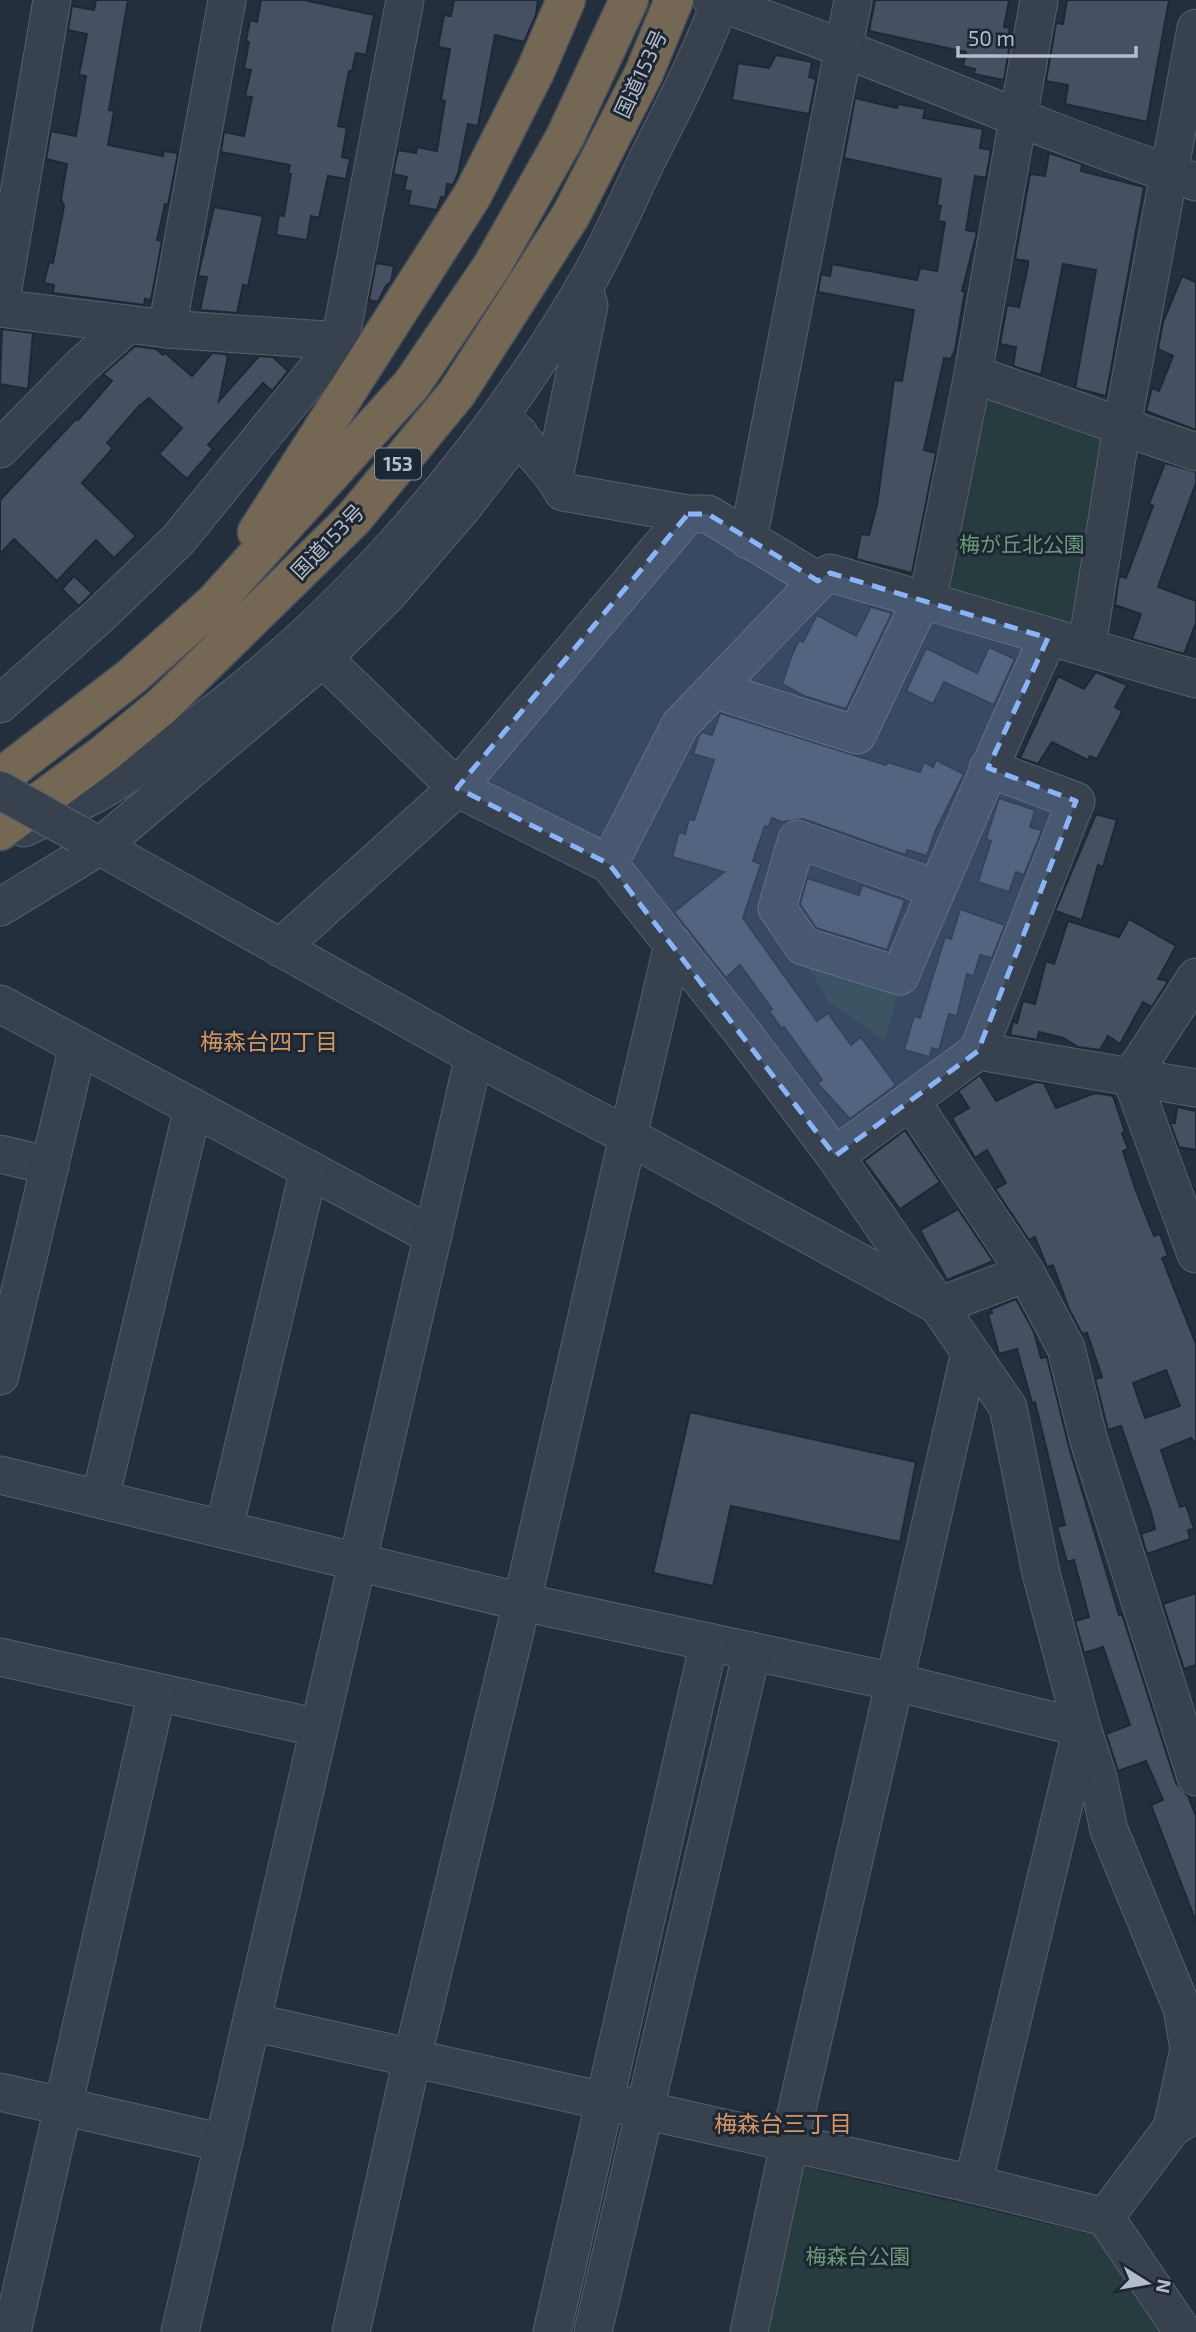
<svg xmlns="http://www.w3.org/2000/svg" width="1196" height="2332" font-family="'Exo 2','Noto Sans JP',sans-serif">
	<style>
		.green { fill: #263c3f }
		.building { fill: #455162; stroke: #1f2835; stroke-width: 2; fill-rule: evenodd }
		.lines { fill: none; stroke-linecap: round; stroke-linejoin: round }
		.minor-casing { stroke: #565f6c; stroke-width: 39 }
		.highway-casing { stroke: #434c59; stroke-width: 41 }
		.minor { stroke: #38414e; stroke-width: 37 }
		.highway { stroke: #746855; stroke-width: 38 }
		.minor-bridge-casing { stroke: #565f6c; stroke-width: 39; stroke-linecap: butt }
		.minor-bridge { stroke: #38414e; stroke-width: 37 }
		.marked { fill: #8ab4f8; fill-opacity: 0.2; stroke: #8ab4f8; stroke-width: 5; stroke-dasharray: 14 9; stroke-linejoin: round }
		.labels { text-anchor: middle; stroke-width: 6; stroke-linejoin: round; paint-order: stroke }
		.shield { fill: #1d2633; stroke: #878f9c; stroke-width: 2 }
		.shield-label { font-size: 19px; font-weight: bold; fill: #b4bcc9 }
		.street-label { font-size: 21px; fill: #b4bcc9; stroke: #1d2633 }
		.park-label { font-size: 21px; fill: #6b9a76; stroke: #1d2633 }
		.neighbourhood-label { font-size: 23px; fill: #d59563; stroke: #1d2633 }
	</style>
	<rect width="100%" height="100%" fill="#242f3e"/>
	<!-- green -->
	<g class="green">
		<polygon points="982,392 1107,432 1076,630 946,594"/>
		<polygon points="803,957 900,986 885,1041 828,1002"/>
		<polygon points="799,2166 1099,2236 1160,2332 763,2332"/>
	</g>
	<!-- building -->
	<g class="building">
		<polygon points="96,0 128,0 109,110 114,111 108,145 163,156 164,151 178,153 168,205 165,204 157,240 162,241 151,300 145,299 144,305 53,293 54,285 44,283 49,262 53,263 64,206 61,199 67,164 46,159 51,131 76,136 86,76 79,75 87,34 68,30 72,6 94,10"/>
		<polygon points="261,0 304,0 374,15 366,55 356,53 352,71 349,71 338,126 347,128 342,157 350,159 346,179 328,176 319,218 311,216 307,240 276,235 279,215 284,216 291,174 288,174 290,165 221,152 224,132 244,136 252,97 245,96 251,70 244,69 249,42 246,41 250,20 257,22"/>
		<polygon points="454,0 538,0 536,15 524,42 495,35 478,126 468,124 458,174 453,185 447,184 445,198 441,197 437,210 408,205 411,191 404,190 407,177 393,174 398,150 416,153 417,147 437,151 445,101 441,100 450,49 438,47 444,15 451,16"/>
		<polygon points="875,0 1009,0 1004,27 1010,28 1008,37 1011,37 1004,80 974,74 975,69 963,66 966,52 869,31"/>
		<polygon points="1067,0 1169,0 1147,122 1065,104 1068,85 1046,81 1056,23 1063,24"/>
		<polygon points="776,55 812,62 809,77 816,79 809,114 732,100 738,63 769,68"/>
		<polygon points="855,98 897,108 898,104 925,109 923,118 983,129 980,148 991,150 986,178 975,176 966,230 977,232 962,291 965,291 955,350 951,359 944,358 924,450 936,453 912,573 856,559 861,534 869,535 877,505 894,380 902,381 914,310 818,292 821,274 830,276 832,264 917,280 920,268 937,271 945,222 938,221 941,206 937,205 941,179 844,158"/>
		<polygon points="1049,153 1082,164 1081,171 1144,187 1106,396 1075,388 1096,270 1063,264 1041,375 1013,366 1016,347 1000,344 1007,305 1019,307 1028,266 1028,261 1015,259 1030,174 1045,176"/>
		<polygon points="214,207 263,216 248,286 243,285 237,313 200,310 207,277 198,276"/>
		<polygon points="376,263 394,266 391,282 386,286 378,302 369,300"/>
		<polygon points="1182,276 1196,282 1196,430 1146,411 1152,388 1159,391 1173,356 1158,349 1163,322"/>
		<polygon points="2,329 33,333 28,389 0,384"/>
		<polygon points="135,346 156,349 163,355 165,353 192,376 212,353 225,354 228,357 219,401 259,356 273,357 288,371 272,391 263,383 208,445 213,449 187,479 159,454 182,428 149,398 139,406 107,443 113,448 82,483 136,536 114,558 96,540 57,581 14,539 0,554 0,500 76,419 78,420 112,381 103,374"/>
		<polygon points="1165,463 1196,472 1196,483 1158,587 1196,601 1196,623 1184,654 1132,639 1141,614 1115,605 1119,576 1126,578 1153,506 1149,504"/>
		<polygon points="74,576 92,593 79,606 62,589"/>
		<polygon points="871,607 892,613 846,709 804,696 782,684 793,652 799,640 803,642 817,615 856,636"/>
		<polygon points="989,647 1015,659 994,705 944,682 933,704 906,691 926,648 977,673"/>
		<polygon points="1096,672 1127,685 1115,707 1122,711 1119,718 1097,759 1090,756 1088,760 1052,742 1038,764 1020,758 1058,676 1084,689"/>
		<polygon points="720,713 886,765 887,762 920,772 924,762 933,767 936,760 964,774 935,832 927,856 907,850 905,855 803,819 782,822 772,818 769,827 765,826 753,861 761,864 743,918 817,1021 828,1013 851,1045 861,1037 896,1085 850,1119 817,1083 822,1080 784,1027 782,1029 769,1011 772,1009 740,965 726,978 674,912 724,872 672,857 679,832 685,834 689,819 694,820 714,760 693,754 699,736 702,732 712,735"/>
		<polygon points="999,798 1035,810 1030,827 1042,830 1024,875 1016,872 1009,892 978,882 991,841 986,839"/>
		<polygon points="1096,814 1117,820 1103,867 1098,865 1082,920 1055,911"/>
		<polygon points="807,878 859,895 862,885 905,900 887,950 816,928 800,904"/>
		<polygon points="960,909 1005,925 992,958 980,955 974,976 967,974 957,1016 949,1014 939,1050 932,1048 930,1057 904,1050 914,1016 920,1018 945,937 951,939"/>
		<polygon points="1129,919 1176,946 1158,979 1168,981 1152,1007 1143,1002 1120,1044 1108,1036 1100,1050 1078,1047 1063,1038 1039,1032 1037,1040 1010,1035 1013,1021 1017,1023 1023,1001 1035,1004 1046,961 1054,964 1068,921 1119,937"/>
		<path d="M 980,1075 L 996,1101 L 1035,1082 L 1044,1083 L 1056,1108 L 1095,1093 L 1113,1096 L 1125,1132 L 1122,1133 L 1128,1149 L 1123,1151 L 1135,1188 L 1154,1236 L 1160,1234 L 1168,1256 L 1162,1258 L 1196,1344 L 1196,1444 L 1191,1438 L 1161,1450 L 1180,1507 L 1186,1505 L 1194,1529 L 1188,1530 L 1190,1539 L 1147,1554 L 1141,1534 L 1155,1529 L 1151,1512 L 1121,1426 L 1108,1430 L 1095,1379 L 1102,1377 L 1087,1333 L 1082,1334 L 1069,1309 L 1053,1265 L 1047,1267 L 1035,1237 L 1029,1240 L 995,1189 L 1006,1183 L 987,1150 L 975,1158 L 952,1118 L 969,1108 L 958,1091 ZM 1166,1370 L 1180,1406 L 1145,1418 L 1133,1383 Z"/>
		<polygon points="1177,1107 1196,1111 1196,1150 1179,1147 1170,1123 1175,1123"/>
		<polygon points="905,1130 940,1182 900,1209 864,1161"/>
		<polygon points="958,1209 993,1261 947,1280 920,1230"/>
		<polygon points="1016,1299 1034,1332 1041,1358 1047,1357 1069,1447 1119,1615 1122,1614 1176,1783 1188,1796 1196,1816 1196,1922 1151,1805 1163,1800 1146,1761 1118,1771 1106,1734 1130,1725 1103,1647 1084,1653 1075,1621 1089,1617 1074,1560 1067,1562 1057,1527 1065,1525 1035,1402 1032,1403 1017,1349 999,1354 988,1314 992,1313 991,1309"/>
		<polygon points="690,1412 916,1462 900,1542 731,1506 713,1586 653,1573"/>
		<polygon points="1196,1593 1196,1665 1184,1669 1163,1604"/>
	</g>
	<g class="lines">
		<defs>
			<g id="minor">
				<path d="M 712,0 C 875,56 1032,129 1196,182"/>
				<polyline points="0,306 52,0"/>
				<polyline points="0,308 167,329 340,341"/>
				<polyline points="167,329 227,0"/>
				<polyline points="973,374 1196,452"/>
				<polyline points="504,418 554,477 563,492 688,514 708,514 818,581"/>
				<polyline points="0,449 80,367 128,324"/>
				<polyline points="554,477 589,305 583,288"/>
				<polyline points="748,540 853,0"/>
				<polyline points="927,603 973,374 1039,0"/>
				<polyline points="1087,646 1122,426 1196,28"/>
				<polyline points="323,658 457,788 609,864 742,1032 835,1156 1008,1407 1041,1573 1082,1728 1097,1774 1109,1830 1182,2008 1189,2049 1172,2128"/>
				<polyline points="716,690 857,735 921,601"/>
				<polyline points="0,704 100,615 178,540 340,341 405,0"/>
				<path d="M 24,828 C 50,815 79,804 104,789 C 305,666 472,480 590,277 C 611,240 628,200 646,162 C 673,109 700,56 721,0"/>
				<polyline points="78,834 474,1056 628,1136 522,1602 412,2059 351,2332"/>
				<polyline points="609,864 680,725 818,581 830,573 1196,679"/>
				<path d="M 937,889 L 797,839 L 777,908 L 803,946 L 900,976 C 948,863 996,750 1048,638"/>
				<polyline points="0,907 102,845 323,658 388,594 463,507 519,434"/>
				<polyline points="673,944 628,1136 939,1306 1026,1273 911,1101"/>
				<polyline points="280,948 457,788 688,514"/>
				<polyline points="1196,977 1131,1077 1196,1254"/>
				<polyline points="0,1004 433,1236"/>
				<polyline points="978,1051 1076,801 988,768"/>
				<polyline points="0,1154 50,1166"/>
				<polyline points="835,1156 978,1051 1196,1088"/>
				<polyline points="1026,1273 1066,1348 1089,1441 1196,1777"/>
				<polyline points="0,1376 78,1046"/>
				<polyline points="0,1475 522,1602 895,1682 1082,1728"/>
				<polyline points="100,1499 193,1107"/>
				<polyline points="224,1529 309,1169"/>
				<polyline points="0,1657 319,1728"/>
				<polyline points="252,2022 973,2184 1105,2217 1183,2332"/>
				<polyline points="0,2092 224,2143"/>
				<polyline points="973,2184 1082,1728"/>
				<polyline points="1105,2217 1172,2128 1193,2115"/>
				<polyline points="12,2332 157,1692"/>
				<polyline points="180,2332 474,1056"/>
				<polyline points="552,2332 709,1642"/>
				<polyline points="593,2332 752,1651"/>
				<polyline points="749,2332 789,2144 970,1352"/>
			</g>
			<g id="highway">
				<polyline points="257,532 472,196 535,72 566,0"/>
				<polyline points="0,778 131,677 214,603 412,384 492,266 565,137 629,0"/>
				<polyline points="0,831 104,754 162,706 354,518 457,393 571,215 644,73 674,0"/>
			</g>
		</defs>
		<!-- minor casing -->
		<use href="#minor" class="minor-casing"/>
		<!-- highway casing -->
		<use href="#highway" class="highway-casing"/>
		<!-- minor -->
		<use href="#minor" class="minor"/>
		<!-- highway -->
		<use href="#highway" class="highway"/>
		<defs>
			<polyline id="minor-bridge" points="0,790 78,834"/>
		</defs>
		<!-- minor-bridge casing -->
		<use href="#minor-bridge" class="minor-bridge-casing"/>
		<!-- minor-bridge -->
		<use href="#minor-bridge" class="minor-bridge"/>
	</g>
	<!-- marked area -->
	<path class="marked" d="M 688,514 L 708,514 L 818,581 L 830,573 L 1048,638 L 988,768 L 1076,801 L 978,1051 L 835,1156 L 609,864 L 457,788 Z"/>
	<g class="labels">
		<!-- shield labels -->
		<rect class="shield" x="375" y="448.5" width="46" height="31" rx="5"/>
		<g class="shield-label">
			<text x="398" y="471">153</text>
		</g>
		<!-- street labels -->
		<g class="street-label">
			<text transform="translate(641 74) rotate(-65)" y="7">国道153号</text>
			<text transform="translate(328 542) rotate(-46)" y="7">国道153号</text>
		</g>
		<!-- park labels -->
		<g class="park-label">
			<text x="1022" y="552">梅が丘北公園</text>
			<text x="858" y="2264">梅森台公園</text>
		</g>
		<!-- neighbourhood labels -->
		<g class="neighbourhood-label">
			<text x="269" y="1050">梅森台四丁目</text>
			<text x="783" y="2132">梅森台三丁目</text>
		</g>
	</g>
	<!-- north arrow -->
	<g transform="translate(1147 2283) rotate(101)" stroke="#1d2633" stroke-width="5" paint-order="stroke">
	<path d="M0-5L12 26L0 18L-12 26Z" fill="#b4bcc9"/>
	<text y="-10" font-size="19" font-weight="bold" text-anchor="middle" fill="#b4bcc9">N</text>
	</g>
	<!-- scale -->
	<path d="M958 46v10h178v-10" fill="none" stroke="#b4bcc9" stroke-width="3.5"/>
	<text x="968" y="46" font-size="21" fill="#b4bcc9" stroke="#1d2633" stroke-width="5" paint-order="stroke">50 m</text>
</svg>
